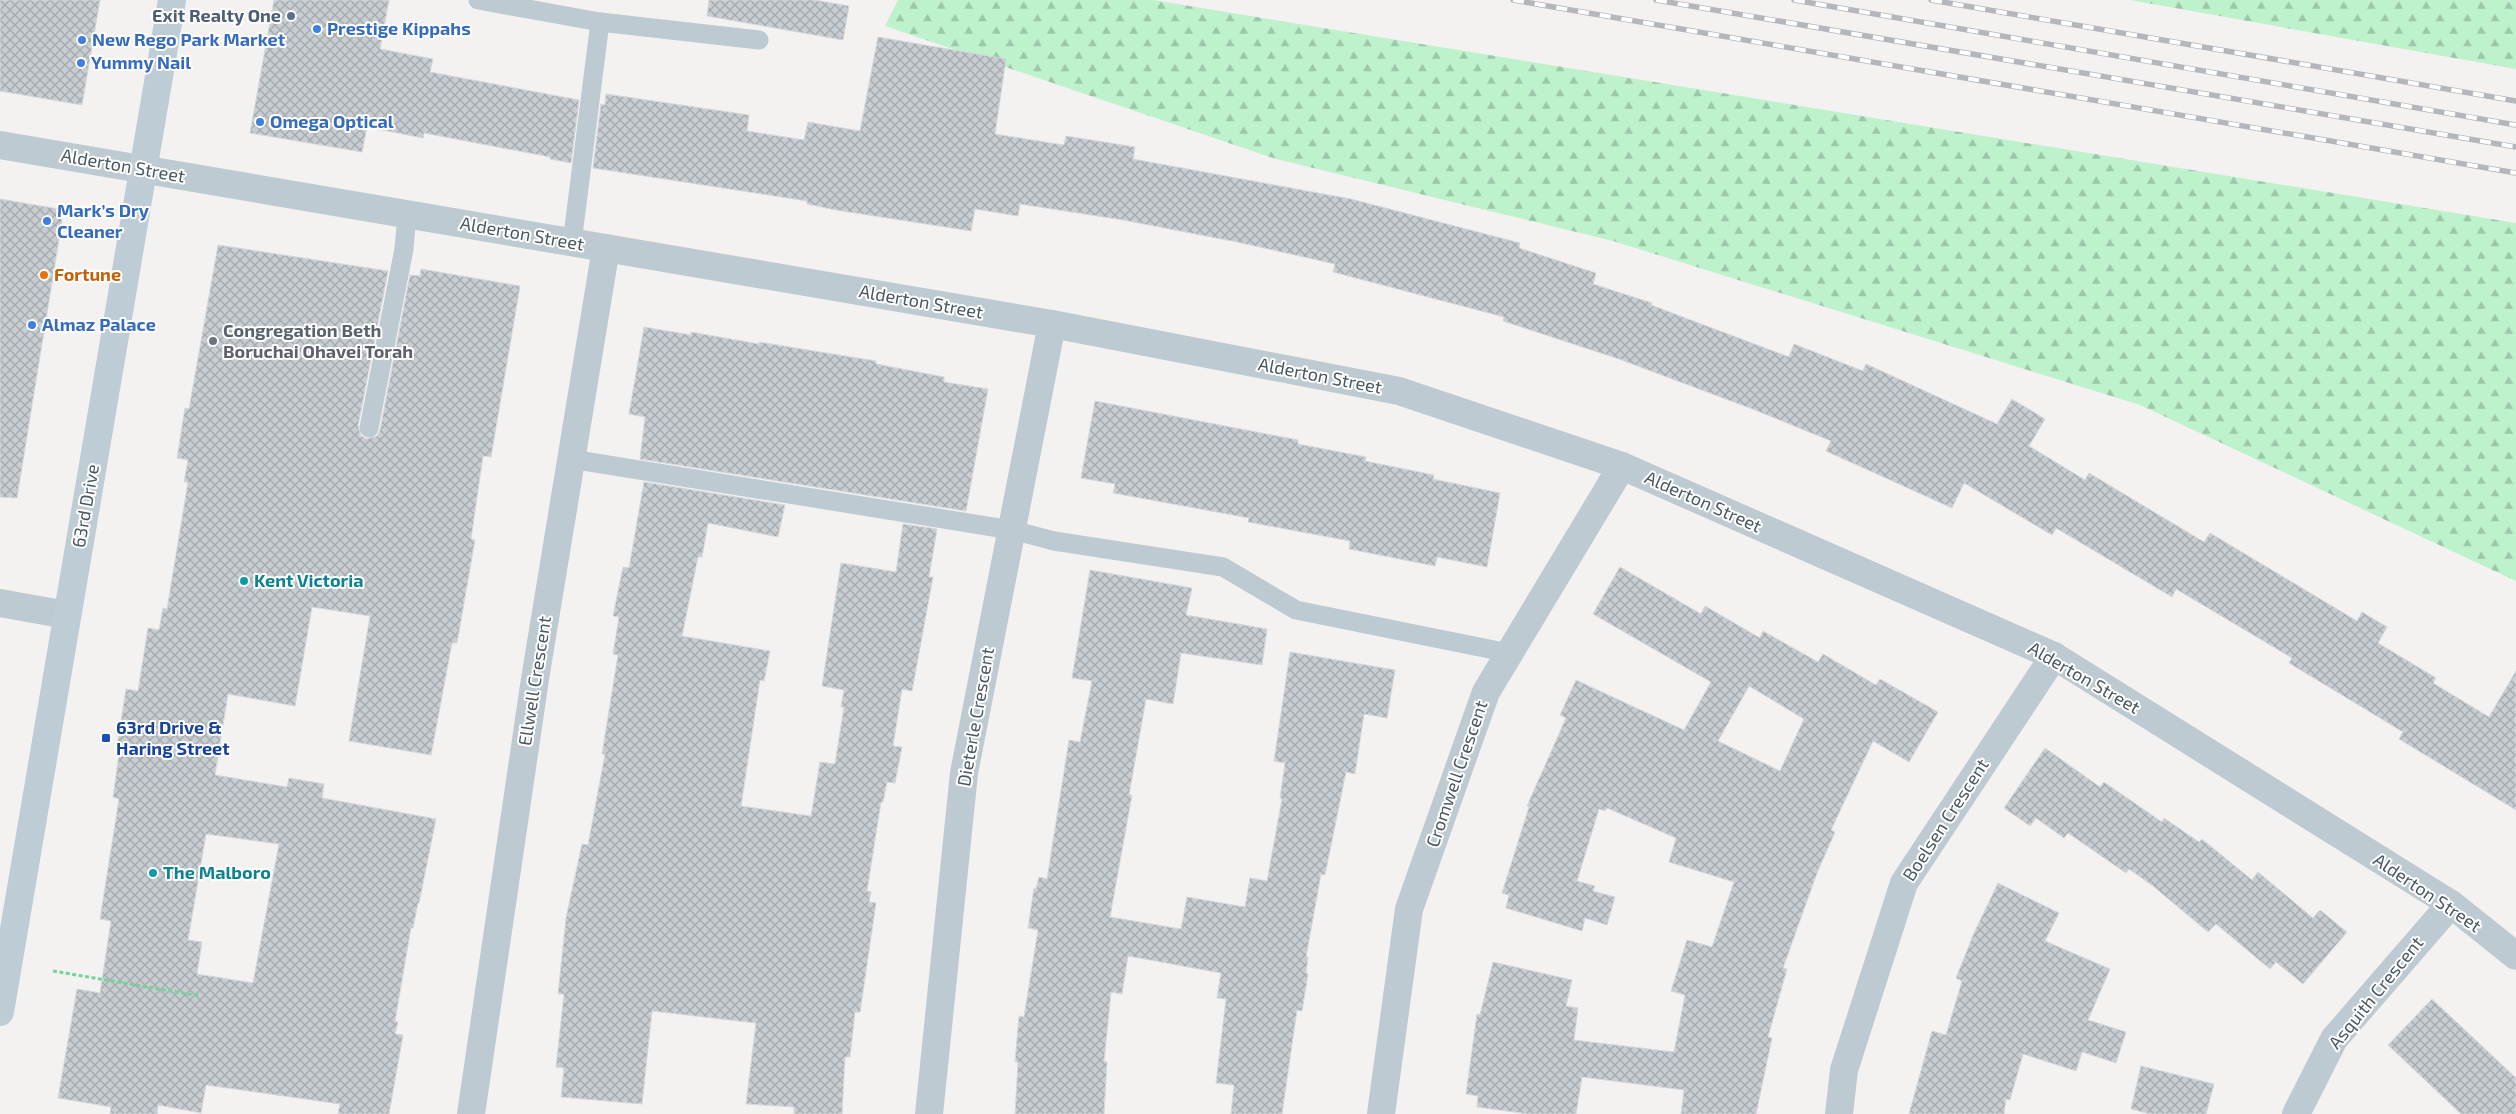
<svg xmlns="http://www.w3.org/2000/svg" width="2516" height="1114" font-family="'Exo 2',sans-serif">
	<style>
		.forest { fill: url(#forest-firs) }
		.building { fill: url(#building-cross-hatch); stroke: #d5d8dd; fill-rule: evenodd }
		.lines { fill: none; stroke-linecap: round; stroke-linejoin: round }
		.path { stroke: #74d39a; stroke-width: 3; stroke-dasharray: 4 2.5; stroke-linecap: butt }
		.lane { stroke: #becad1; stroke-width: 19 }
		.street { stroke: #becad1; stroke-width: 28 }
		.secondary { stroke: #beccd6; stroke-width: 28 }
		.rail-casing { stroke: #b3b7bc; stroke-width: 5.5 }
		.rail { stroke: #fff; stroke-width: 4; stroke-dasharray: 11; stroke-linecap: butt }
		.service-dot { fill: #5c6f8a; stroke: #fff; stroke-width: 2 }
		.shop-dot { fill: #3f7fe0; stroke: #fff; stroke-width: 2 }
		.food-dot { fill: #e8710a; stroke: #fff; stroke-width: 2 }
		.worship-dot { fill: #6b7280; stroke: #fff; stroke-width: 2 }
		.culture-dot { fill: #0f9aa8; stroke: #fff; stroke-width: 2 }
		.transit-dot { fill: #1a4fb4; stroke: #fff; stroke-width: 2 }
		.labels { text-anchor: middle; stroke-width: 4; stroke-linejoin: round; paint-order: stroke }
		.service-label { font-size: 18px; font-weight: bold; fill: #4e5e75; stroke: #fff; text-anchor: end }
		.shop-label { font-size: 18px; font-weight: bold; fill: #366cbe; stroke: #fff; text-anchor: start }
		.street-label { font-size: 18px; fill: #485760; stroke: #fff }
		.food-label { font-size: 18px; font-weight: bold; fill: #c56008; stroke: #fff; text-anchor: start }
		.worship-label { font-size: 18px; font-weight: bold; fill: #5b616d; stroke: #fff; text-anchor: start }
		.culture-label { font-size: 18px; font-weight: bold; fill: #0d838f; stroke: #fff; text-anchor: start }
		.transit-label { font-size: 18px; font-weight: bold; fill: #164399; stroke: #fff; text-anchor: start }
	</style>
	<defs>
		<pattern id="forest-firs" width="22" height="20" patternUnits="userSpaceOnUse" patternTransform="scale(1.25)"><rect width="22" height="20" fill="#bef2cd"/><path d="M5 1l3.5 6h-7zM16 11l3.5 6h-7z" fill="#9cc7aa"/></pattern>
		<pattern id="building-cross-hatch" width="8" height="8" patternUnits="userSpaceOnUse" patternTransform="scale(1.25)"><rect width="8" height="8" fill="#c8cdd1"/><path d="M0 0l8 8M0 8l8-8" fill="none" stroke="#a4a9ad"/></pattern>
	</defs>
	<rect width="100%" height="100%" fill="#f4f1f1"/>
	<!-- forest -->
	<g class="forest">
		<polygon points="898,0 1153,0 2516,223 2516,581 2140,405 1613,241 1276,159 885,26"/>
		<polygon points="2130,0 2516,0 2516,69"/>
	</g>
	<!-- building -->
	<g class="building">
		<polygon points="0,0 100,0 82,105 0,91"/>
		<polygon points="274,0 389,0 380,49 433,59 430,72 579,100 571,163 550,159 550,157 424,133 423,138 367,127 362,152 250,133"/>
		<polygon points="709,0 814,0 849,6 843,40 707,16"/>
		<polygon points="878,37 1006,59 995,134 1064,145 1066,136 1135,147 1133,159 1351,199 1520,243 1519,248 1596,273 1593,284 1652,303 1651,305 1789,357 1794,344 1863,371 1866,364 1997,424 2012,399 2045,419 2029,446 2085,480 2089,473 2204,542 2210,533 2357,621 2362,612 2387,627 2378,643 2436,678 2433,683 2489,717 2516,671 2516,810 2399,739 2403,732 2289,663 2292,658 2176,589 2172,597 2056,528 2052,535 1964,483 1952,508 1826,451 1831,441 1755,410 1619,359 1503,321 1504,317 1333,272 1335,264 1237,242 1123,220 1020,204 1018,216 975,209 971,231 836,210 807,204 807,201 593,168 601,104 605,105 606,94 749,115 747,131 804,140 808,122 860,131"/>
		<polygon points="0,199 59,209 62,221 17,498 0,497"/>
		<path d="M 218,245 L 388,271 L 358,426 L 361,436 L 367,439 L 377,436 L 380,430 L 410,275 L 420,276 L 421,269 L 520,286 L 491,457 L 483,456 L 471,539 L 475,540 L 457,643 L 452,643 L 431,755 L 349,741 L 370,616 L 312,607 L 295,706 L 228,694 L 215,775 L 287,787 L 289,778 L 324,784 L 322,798 L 436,819 L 419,903 L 418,903 L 413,928 L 411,928 L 395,1021 L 398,1022 L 395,1034 L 403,1035 L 389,1114 L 338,1114 L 340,1104 L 206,1085 L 201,1113 L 158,1105 L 157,1114 L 110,1114 L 111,1107 L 58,1098 L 77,989 L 100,993 L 111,921 L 100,919 L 119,799 L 113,797 L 120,747 L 117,746 L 126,689 L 138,691 L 148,628 L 159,630 L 163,608 L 167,609 L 188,482 L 184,482 L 188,460 L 177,458 L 185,408 L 189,409 ZM 206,834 L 279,844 L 253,983 L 197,974 L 202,942 L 188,940 Z"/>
		<polygon points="644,327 691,335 691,332 759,344 759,342 876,361 876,364 944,377 944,382 988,389 966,511 640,459 645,417 629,414"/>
		<polygon points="1095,401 1298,440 1298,444 1366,457 1365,461 1434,475 1433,479 1500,493 1487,567 1437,557 1435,566 1349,549 1350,541 1248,522 1249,518 1113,493 1115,484 1081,478"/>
		<polygon points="644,482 785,505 778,537 708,523 702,557 698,557 682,636 770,651 764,681 760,680 741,806 811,816 820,762 835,764 844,707 841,707 844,690 822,686 841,563 896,572 903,524 937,529 929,577 933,577 912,691 902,689 893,746 902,747 895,783 887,782 883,802 881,802 867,891 871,892 869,902 876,903 860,1012 855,1012 850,1057 845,1057 842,1114 794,1114 794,1107 746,1104 756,1023 652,1011 642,1104 561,1097 564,1068 556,1067 564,994 558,994 566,918 582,844 588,845 605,754 602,754 618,655 613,654 619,617 613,616 623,567 629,568"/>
		<path d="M 1620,567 L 1701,614 L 1705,606 L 1760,638 L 1763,631 L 1818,662 L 1823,654 L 1876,685 L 1880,679 L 1938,712 L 1909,762 L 1873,741 L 1831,830 L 1835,832 L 1817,873 L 1783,968 L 1787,969 L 1768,1037 L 1772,1038 L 1756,1114 L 1681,1114 L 1684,1090 L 1582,1077 L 1576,1114 L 1528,1114 L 1477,1107 L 1478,1096 L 1466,1094 L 1477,1014 L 1480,1015 L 1493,962 L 1572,980 L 1566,1006 L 1578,1008 L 1574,1040 L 1674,1052 L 1685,995 L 1671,991 L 1687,940 L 1712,947 L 1734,882 L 1669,862 L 1676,838 L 1607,808 L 1605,811 L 1599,809 L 1577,881 L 1595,886 L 1593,891 L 1615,897 L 1607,925 L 1585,918 L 1582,931 L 1506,908 L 1509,895 L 1502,893 L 1529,807 L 1527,806 L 1566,718 L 1560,715 L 1576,680 L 1684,730 L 1711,682 L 1593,614 ZM 1749,686 L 1804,719 L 1780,771 L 1718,741 Z"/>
		<polygon points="1090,570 1192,588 1186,615 1267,629 1262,665 1181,653 1173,704 1146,699 1129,795 1132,795 1110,917 1181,929 1187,897 1245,907 1250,878 1267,881 1282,799 1280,798 1285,763 1274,761 1290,652 1395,670 1387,718 1364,714 1355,774 1346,772 1325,875 1321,874 1306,957 1308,957 1306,973 1308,974 1302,1011 1297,1010 1282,1114 1231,1114 1234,1085 1216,1083 1226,999 1217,998 1221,973 1128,956 1122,994 1111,992 1104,1062 1107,1062 1104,1114 1015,1114 1018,1062 1015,1062 1019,1016 1024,1017 1038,930 1028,928 1034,888 1036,889 1039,877 1047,879 1069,740 1080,742 1092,681 1072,678"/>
		<polygon points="2045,748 2100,787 2104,782 2162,822 2164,818 2199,842 2202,839 2252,880 2258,872 2313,918 2320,910 2347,932 2303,984 2276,962 2270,969 2216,924 2208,932 2153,886 2129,869 2126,873 2068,833 2064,838 2036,818 2030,826 2004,808"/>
		<polygon points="1998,883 2059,913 2045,941 2110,969 2088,1020 2126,1032 2116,1063 2082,1052 2076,1071 2023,1054 2010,1100 2006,1099 2004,1114 1909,1114 1932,1031 1946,1035 1962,981 1956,978 1974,933"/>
		<polygon points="2432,999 2516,1078 2516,1114 2461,1114 2388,1045"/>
		<polygon points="2141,1066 2214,1084 2206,1114 2150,1114 2131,1109"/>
	</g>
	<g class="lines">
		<!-- path -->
		<polyline class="path" points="53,971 200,996"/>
		<!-- lane -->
		<g class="lane">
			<polyline points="478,0 600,22"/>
			<polyline points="572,243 600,22 759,40"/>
			<polyline points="369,428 404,249 407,215"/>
			<polyline points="571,459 1012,530 1054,541 1223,567 1296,610 1509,653"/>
		</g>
		<!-- street -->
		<g class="street">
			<polyline points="0,145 1052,324 1399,391 1622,466 2054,656 2451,904 2516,956"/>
			<polyline points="0,603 67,615"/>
			<polyline points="471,1114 535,679 606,248"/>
			<polyline points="929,1114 964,773 1052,324"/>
			<polyline points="1381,1114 1409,909 1486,692 1622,466"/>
			<polyline points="1839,1114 1844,1070 1904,883 2054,656"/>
			<polyline points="2296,1114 2334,1039 2451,904"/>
		</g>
		<!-- secondary -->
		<polyline class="secondary" points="0,1012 172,0"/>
		<defs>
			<g id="rail">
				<polyline points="1513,0 2516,173"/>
				<polyline points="1656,0 2516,147"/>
				<polyline points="1794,0 2516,125"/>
				<polyline points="1931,0 2516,101"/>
			</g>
		</defs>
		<!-- rail casing -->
		<use href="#rail" class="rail-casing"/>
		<!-- rail -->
		<use href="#rail" class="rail"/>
	</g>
	<!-- markers -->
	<circle class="service-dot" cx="291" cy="16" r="5"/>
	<g class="shop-dot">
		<circle cx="317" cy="29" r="5"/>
		<circle cx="82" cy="40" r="5"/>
		<circle cx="81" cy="63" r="5"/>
		<circle cx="260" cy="122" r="5"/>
		<circle cx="47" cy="221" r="5"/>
		<circle cx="32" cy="325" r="5"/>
	</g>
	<circle class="food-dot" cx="44" cy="275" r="5"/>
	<circle class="worship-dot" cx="213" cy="341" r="5"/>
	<g class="culture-dot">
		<circle cx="244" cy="581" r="5"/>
		<circle cx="153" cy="873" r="5"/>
	</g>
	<rect class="transit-dot" x="101" y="733" width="10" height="10" rx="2.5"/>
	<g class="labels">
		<!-- service labels -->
		<g class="service-label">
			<text x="281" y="22">Exit Realty One</text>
		</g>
		<!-- shop labels -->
		<g class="shop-label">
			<text x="327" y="35">Prestige Kippahs</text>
			<text x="92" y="46">New Rego Park Market</text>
			<text x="91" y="69">Yummy Nail</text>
			<text x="270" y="128">Omega Optical</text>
			<text x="57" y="217">Mark’s Dry<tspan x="57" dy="21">Cleaner</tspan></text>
			<text x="42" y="331">Almaz Palace</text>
		</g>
		<!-- street labels -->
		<g class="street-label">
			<text transform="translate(123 166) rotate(10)" y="6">Alderton Street</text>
			<text transform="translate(522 234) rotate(10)" y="6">Alderton Street</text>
			<text transform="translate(921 302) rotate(10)" y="6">Alderton Street</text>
			<text transform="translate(1320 376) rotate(11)" y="6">Alderton Street</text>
			<text transform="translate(1703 502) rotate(24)" y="6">Alderton Street</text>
			<text transform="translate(86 506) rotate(-80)" y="6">63rd Drive</text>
			<text transform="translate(2084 678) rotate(30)" y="6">Alderton Street</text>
			<text transform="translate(535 681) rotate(-81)" y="6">Ellwell Crescent</text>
			<text transform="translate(976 717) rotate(-80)" y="6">Dieterle Crescent</text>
			<text transform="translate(1457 774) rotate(-71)" y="6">Cromwell Crescent</text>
			<text transform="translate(1946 820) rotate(-57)" y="6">Boelsen Crescent</text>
			<text transform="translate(2427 893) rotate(34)" y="6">Alderton Street</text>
			<text transform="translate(2376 993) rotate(-51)" y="6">Asquith Crescent</text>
		</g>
		<!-- food labels -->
		<g class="food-label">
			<text x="54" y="281">Fortune</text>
		</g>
		<!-- worship labels -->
		<g class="worship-label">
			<text x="223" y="337">Congregation Beth<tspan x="223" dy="21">Boruchai Ohavei Torah</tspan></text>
		</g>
		<!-- culture labels -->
		<g class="culture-label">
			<text x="254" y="587">Kent Victoria</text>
			<text x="163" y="879">The Malboro</text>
		</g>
		<!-- transit labels -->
		<g class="transit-label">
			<text x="116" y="734">63rd Drive &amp;<tspan x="116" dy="21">Haring Street</tspan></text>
		</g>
	</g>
</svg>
